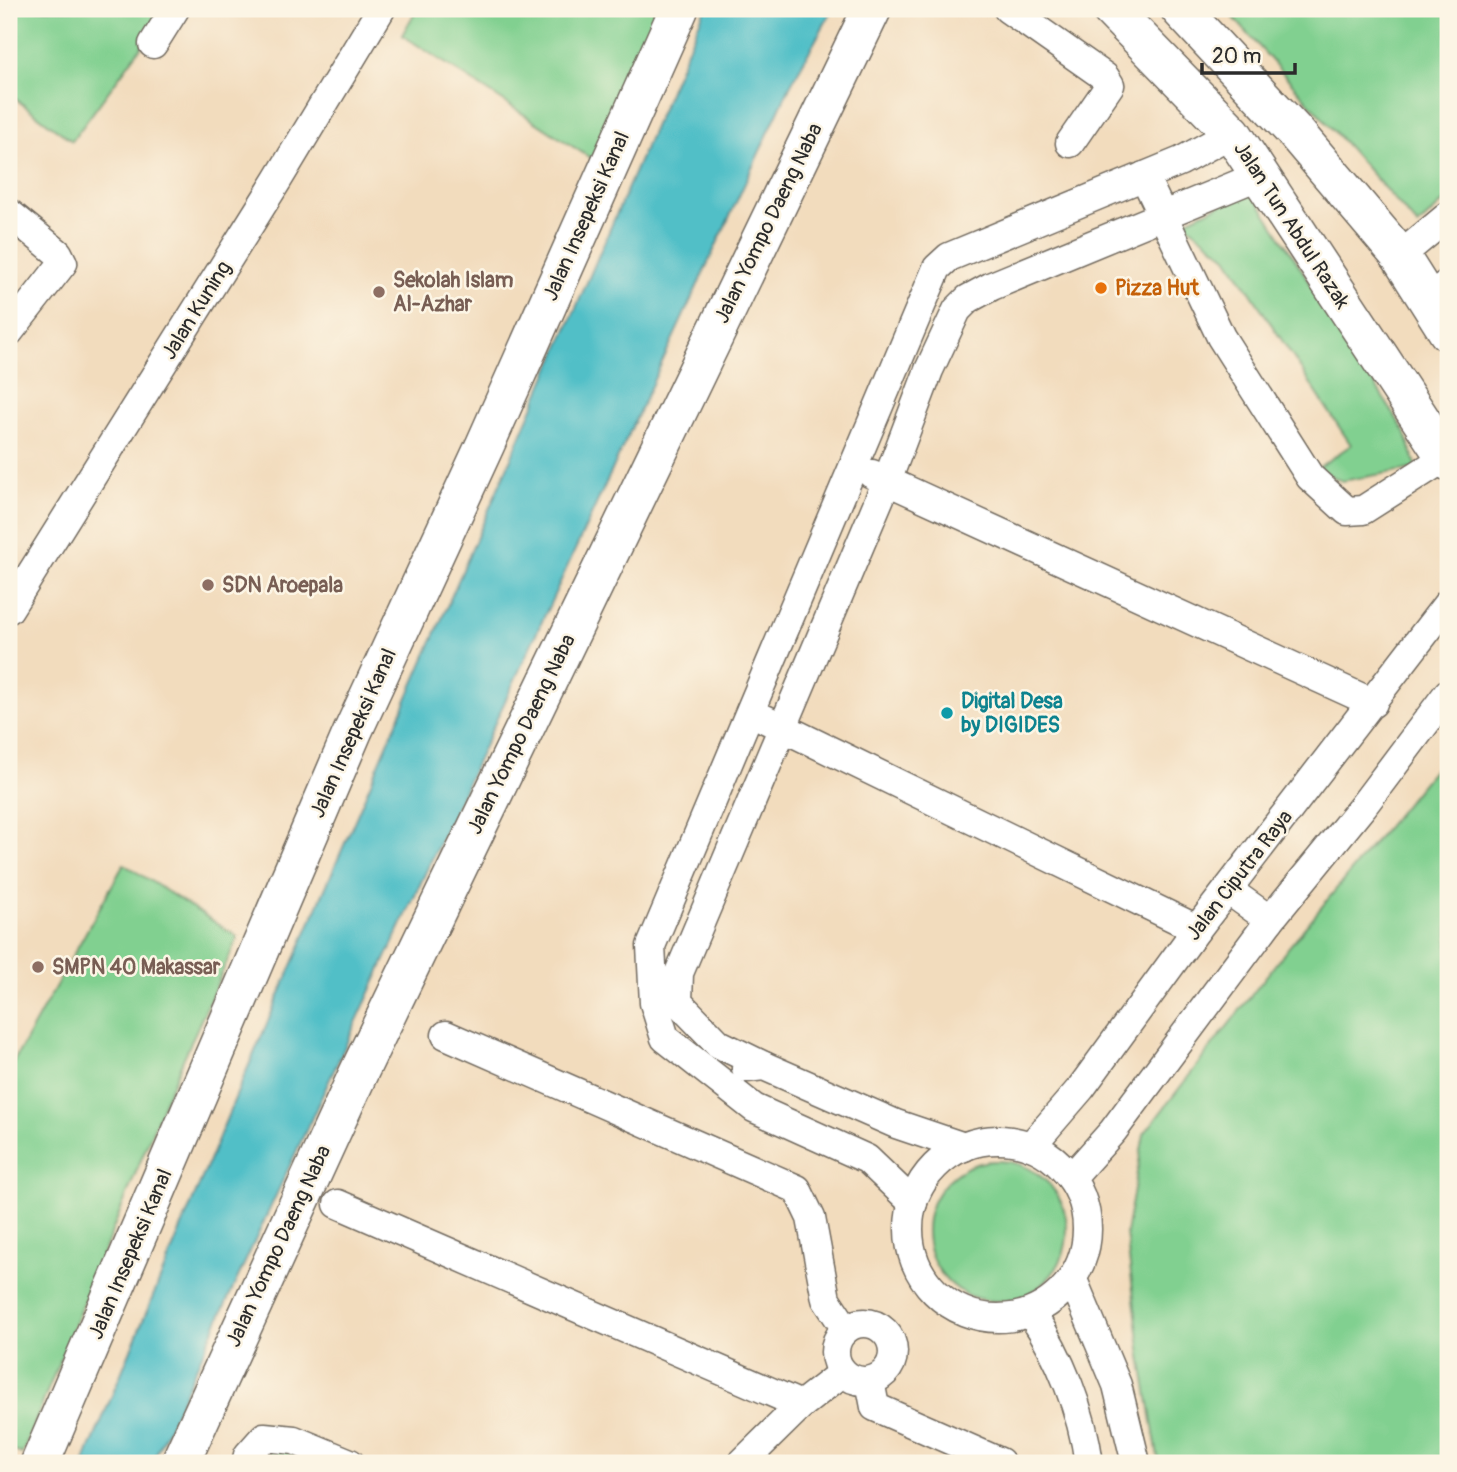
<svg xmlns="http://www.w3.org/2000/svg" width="1457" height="1472" font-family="Pangolin,sans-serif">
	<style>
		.green { fill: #81d090; stroke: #567e5e; stroke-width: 2 }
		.water { fill: #51bfc7; stroke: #3e7579; stroke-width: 2 }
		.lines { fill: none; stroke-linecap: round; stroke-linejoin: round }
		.street-casing { stroke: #71695e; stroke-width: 31 }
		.secondary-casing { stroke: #71695e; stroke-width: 41 }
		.primary-casing { stroke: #71695e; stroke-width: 41 }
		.street { stroke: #fff; stroke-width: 28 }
		.secondary { stroke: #fff; stroke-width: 38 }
		.primary { stroke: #fff; stroke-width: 38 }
		.food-dot { fill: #e8710a; stroke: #fcf5e5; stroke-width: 2.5 }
		.education-dot { fill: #8d6e63; stroke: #fcf5e5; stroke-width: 2.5 }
		.culture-dot { fill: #0f9aa8; stroke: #fcf5e5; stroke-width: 2.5 }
		.labels { text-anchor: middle; stroke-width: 5; stroke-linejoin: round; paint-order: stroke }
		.street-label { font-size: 21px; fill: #2b2b2b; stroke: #fcf5e5 }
		.education-label { font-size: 21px; font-weight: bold; fill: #785e54; stroke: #fcf5e5; text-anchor: start }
		.food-label { font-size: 21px; font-weight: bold; fill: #c56008; stroke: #fcf5e5; text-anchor: start }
		.culture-label { font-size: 21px; font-weight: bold; fill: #0d838f; stroke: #fcf5e5; text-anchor: start }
	</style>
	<rect width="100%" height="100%" fill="#fcf5e5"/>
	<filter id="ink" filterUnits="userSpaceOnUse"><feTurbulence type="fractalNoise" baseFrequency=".0143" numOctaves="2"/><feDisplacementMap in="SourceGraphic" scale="14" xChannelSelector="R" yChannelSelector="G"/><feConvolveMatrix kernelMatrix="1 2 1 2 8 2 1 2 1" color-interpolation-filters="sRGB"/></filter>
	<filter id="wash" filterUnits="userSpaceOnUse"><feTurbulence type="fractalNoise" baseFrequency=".00686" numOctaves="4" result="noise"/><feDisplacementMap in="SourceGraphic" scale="28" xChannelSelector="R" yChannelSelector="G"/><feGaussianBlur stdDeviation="1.57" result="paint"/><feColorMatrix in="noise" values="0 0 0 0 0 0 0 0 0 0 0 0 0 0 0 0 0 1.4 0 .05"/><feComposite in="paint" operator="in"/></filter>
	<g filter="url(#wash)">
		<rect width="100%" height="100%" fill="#f2dcbd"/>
		<!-- green -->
		<g class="green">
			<polygon points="9,9 169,9 72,141 9,94"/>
			<polygon points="417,9 662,9 592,159 402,35"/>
			<polygon points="1226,9 1448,9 1448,198 1418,226"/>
			<polygon points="1251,190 1405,432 1417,468 1342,481 1316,469 1351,445 1227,257 1183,222"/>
			<polygon points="1448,752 1448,1463 1159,1463 1141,1356 1126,1233 1144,1134 1288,948"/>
			<polygon points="124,864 238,937 166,1098 22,1454 9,1449 9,1070"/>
			<circle cx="997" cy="1231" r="70"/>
			<polygon points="259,1422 349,1463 240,1463"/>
		</g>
		<!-- water -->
		<polygon class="water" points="705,9 833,9 790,86 152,1463 84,1463 243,1079"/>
	</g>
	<g filter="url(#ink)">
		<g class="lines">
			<defs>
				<g id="street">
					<polyline points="1008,9 1105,77 1110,85 1070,143"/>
					<polyline points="153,44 175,9"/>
					<polyline points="1144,176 1221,337 1310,477 1347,511 1363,510 1446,457"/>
					<polyline points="9,213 58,253 63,263 9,332"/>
					<polyline points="1400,256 1448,216"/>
					<polyline points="1428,300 1448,283"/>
					<polyline points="872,474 1373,703"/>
					<polyline points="9,609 277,181 381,9"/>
					<polyline points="765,719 1197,929"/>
					<polyline points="1228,890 1270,920"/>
					<polyline points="446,1035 797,1189 811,1218 826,1299 846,1329"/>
					<polyline points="764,1066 719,1044 678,1002 679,973 887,481 929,370 957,310 968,299 992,286 1258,176"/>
					<polyline points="746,1068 764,1066 896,1124 964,1147"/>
					<circle cx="998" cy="1229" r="89"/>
					<polyline points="1031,1146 1081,1088 1197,929 1448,603"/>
					<polyline points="1071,1178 1113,1131 1270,920 1363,806 1448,693"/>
					<polyline points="913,1203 867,1159 754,1108 665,1038 654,1003 651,946 937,268 949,257 1181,161 1232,133"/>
					<polyline points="338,1204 801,1405"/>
					<polyline points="1073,1280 1117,1385 1136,1463"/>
					<path d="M 1031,1313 C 1060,1356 1082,1411 1089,1463"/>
					<circle cx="864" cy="1352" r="29"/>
					<polyline points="870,1381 875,1407 1000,1462"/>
					<polyline points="246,1463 248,1455 264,1437 294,1440 350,1463"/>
					<polyline points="742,1463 801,1405 842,1373"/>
				</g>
				<g id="secondary">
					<polyline points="40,1463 353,731 485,445 679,9"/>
					<polyline points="180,1463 358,1074 872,9"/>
				</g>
				<g id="primary">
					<polyline points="1111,9 1232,133 1448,461"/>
					<polyline points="1180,9 1295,132 1400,256 1448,332"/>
				</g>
			</defs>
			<!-- street casing -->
			<use href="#street" class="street-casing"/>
			<!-- secondary casing -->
			<use href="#secondary" class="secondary-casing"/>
			<!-- primary casing -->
			<use href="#primary" class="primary-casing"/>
			<!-- street -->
			<use href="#street" class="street"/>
			<!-- secondary -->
			<use href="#secondary" class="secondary"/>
			<!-- primary -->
			<use href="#primary" class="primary"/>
		</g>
	</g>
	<!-- markers -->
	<circle class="food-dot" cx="1101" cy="288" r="7"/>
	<g class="education-dot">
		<circle cx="379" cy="292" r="7"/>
		<circle cx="208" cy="585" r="7"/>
		<circle cx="38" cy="967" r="7"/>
	</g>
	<circle class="culture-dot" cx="947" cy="713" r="7"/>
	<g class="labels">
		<!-- street labels -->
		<g class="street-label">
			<text transform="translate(586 216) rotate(-66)" y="7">Jalan Insepeksi Kanal</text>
			<text transform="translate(768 223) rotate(-64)" y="7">Jalan Yompo Daeng Naba</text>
			<text transform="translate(1292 225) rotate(57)" y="7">Jalan Tun Abdul Razak</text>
			<text transform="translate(196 310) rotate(-58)" y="7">Jalan Kuning</text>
			<text transform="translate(353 733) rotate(-66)" y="7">Jalan Insepeksi Kanal</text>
			<text transform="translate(521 734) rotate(-64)" y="7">Jalan Yompo Daeng Naba</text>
			<text transform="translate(1239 875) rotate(-52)" y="7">Jalan Ciputra Raya</text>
			<text transform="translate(278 1246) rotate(-65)" y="7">Jalan Yompo Daeng Naba</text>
			<text transform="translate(130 1254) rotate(-67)" y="7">Jalan Insepeksi Kanal</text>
		</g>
		<!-- education labels -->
		<g class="education-label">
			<text x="393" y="287">Sekolah Islam<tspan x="393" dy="24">Al-Azhar</tspan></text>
			<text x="222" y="592">SDN Aroepala</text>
			<text x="52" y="974">SMPN 40 Makassar</text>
		</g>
		<!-- food labels -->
		<g class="food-label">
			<text x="1115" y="295">Pizza Hut</text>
		</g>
		<!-- culture labels -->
		<g class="culture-label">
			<text x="961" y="708">Digital Desa<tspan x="961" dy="24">by DIGIDES</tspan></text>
		</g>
	</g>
	<!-- margin -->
	<rect width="1457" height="1472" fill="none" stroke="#fcf5e5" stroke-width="35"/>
	<!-- scale -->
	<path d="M1202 63v10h93v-10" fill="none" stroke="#2b2b2b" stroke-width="3.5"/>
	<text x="1212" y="63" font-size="21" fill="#2b2b2b" stroke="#fcf5e5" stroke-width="5" paint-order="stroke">20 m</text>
</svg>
